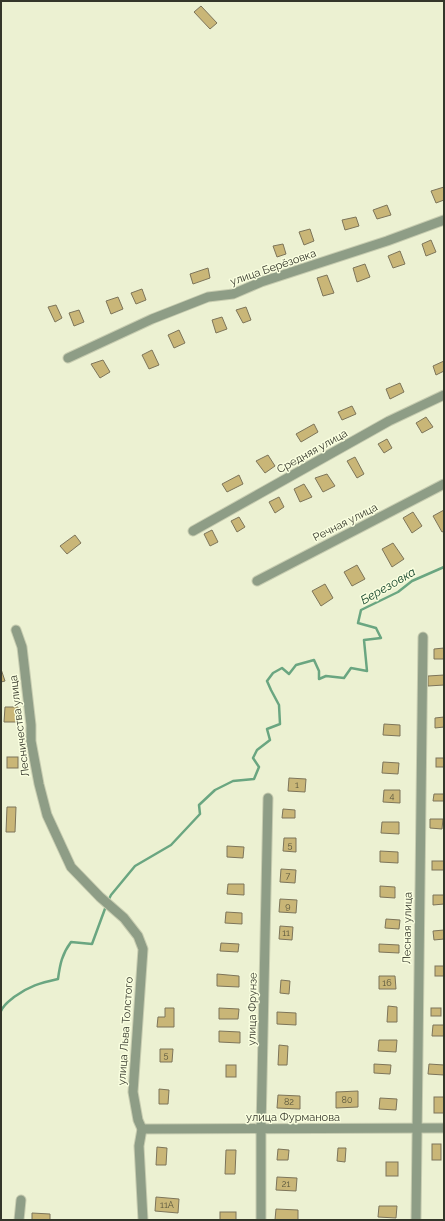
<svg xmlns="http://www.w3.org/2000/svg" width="445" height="1221" font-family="Raleway,sans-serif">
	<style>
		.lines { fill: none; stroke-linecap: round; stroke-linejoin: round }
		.stream { stroke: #6aa681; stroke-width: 2.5 }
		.building { fill: #c9b677; stroke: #7d755a }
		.minor-casing { stroke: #c7ccb0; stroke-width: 11 }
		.minor { stroke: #8e9d86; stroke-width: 9 }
		.labels { text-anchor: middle; stroke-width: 3; stroke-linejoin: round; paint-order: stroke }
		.number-label { font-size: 9px; fill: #59563d }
		.street-label { font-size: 11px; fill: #34362a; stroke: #f9fedf }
		.water-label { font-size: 12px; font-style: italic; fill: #0b3d23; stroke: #f9fedf }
	</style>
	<rect width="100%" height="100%" fill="#ecf1d2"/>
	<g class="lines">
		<!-- stream -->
		<g class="stream">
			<polyline points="108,901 111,895 135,866 171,845 200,814 199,805 215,790 233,781 254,779 259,767 253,758 257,750 270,740 267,729 280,724 279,705 271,690 267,681 273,673 282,668 289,674 296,665 314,660 319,671 319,679 326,676 344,678 351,668 367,671 364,640 381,638 376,628 358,623 361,610 398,592 412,581 444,567"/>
			<path d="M 1,1011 C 4,1004 8,1002 14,997 C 29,986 40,983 58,979 C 60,964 62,954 71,942 L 92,944 L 106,906"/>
		</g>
	</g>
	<!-- building -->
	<g class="building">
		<polygon points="201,6 217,23 210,29 194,12"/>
		<polygon points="444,187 444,200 436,203 431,191"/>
		<polygon points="387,205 391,215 377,219 373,210"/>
		<polygon points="356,217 359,226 345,230 342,220"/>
		<polygon points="310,229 314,241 304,245 299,232"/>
		<polygon points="431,240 436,252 426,256 422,244"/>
		<polygon points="283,244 286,254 277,257 273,246"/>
		<polygon points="400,251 405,264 393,268 388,256"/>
		<polygon points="365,264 370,277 357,282 353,268"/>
		<polygon points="208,268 210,278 193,284 190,274"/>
		<polygon points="327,275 334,293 323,296 317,278"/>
		<polygon points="142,289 146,300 136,304 131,293"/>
		<polygon points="118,297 123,309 111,314 106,301"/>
		<polygon points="56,305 62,318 55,322 48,307"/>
		<polygon points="246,307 251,320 243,323 236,310"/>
		<polygon points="79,310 84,322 74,326 69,313"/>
		<polygon points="222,317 227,329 216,333 212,320"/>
		<polygon points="179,330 185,343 174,348 168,335"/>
		<polygon points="152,350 159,365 149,369 142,355"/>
		<polygon points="103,360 110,372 100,378 91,364"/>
		<polygon points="444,361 444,371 436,375 433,366"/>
		<polygon points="400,383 404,392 390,399 386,389"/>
		<polygon points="352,406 356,414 342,420 338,412"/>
		<polygon points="426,417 433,427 422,433 416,423"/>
		<polygon points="314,424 318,432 301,442 296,434"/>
		<polygon points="387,439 392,448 384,453 378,444"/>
		<polygon points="268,455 275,466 265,473 256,461"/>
		<polygon points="355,457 364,474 357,478 347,461"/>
		<polygon points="327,474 335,486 323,492 315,478"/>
		<polygon points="239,475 243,484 227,492 222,484"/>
		<polygon points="304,484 312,497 300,502 294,489"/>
		<polygon points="279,497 284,507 275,513 269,502"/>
		<polygon points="444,510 444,531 442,532 433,516"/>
		<polygon points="413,512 422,526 412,533 403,518"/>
		<polygon points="239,517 245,527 237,532 231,521"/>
		<polygon points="212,530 218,542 210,546 204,534"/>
		<polygon points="75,535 81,543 67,554 60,546"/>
		<polygon points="393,543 404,559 392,567 382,549"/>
		<polygon points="357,565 365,579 352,586 344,572"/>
		<polygon points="325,584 333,598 321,606 312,591"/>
		<polygon points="444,648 444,659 434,659 434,649"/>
		<polygon points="1,669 5,681 1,682"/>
		<polygon points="444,675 444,685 428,686 428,676"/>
		<polygon points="5,707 18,707 18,722 4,722"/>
		<polygon points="444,717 444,727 435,728 435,718"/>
		<polygon points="384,724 400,725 400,736 383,735"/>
		<rect x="7" y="757" width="11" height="11"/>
		<rect x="436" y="758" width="8" height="9"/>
		<polygon points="383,762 399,763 398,774 382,773"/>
		<polygon points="289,778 306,779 305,792 288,791"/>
		<polygon points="384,790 400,790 400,803 383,802"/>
		<polygon points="434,794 444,794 444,801 433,801"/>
		<polygon points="7,807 16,807 15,832 6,832"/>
		<polygon points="283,809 295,810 295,818 282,818"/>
		<polygon points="430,819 443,819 442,829 430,828"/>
		<polygon points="382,822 399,822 399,834 381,833"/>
		<polygon points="284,838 296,838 296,852 283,851"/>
		<polygon points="227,846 244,847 243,858 227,857"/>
		<polygon points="380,851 398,852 398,863 380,862"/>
		<rect x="432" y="861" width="12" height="9"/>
		<polygon points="281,869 296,870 295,883 280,882"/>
		<polygon points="228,884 244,884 244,895 227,894"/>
		<polygon points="380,886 395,887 395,898 380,897"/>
		<polygon points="433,895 444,895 444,904 433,905"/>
		<polygon points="280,899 297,900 296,913 279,912"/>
		<polygon points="226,912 242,913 242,924 225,923"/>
		<polygon points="386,919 400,920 399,929 385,928"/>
		<polygon points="280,926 293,927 292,940 279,939"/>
		<polygon points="444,930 444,939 434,940 433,931"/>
		<polygon points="221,943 239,944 238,952 220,951"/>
		<polygon points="379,944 399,945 399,953 379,952"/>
		<rect x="435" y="966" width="9" height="10"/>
		<polygon points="217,974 239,976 239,987 217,986"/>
		<polygon points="379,976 395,976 396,989 379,989"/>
		<polygon points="281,980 290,981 289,994 280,993"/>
		<polygon points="388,1006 397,1007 397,1022 387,1022"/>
		<polygon points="165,1008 174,1008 174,1027 157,1027 158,1017 165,1017"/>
		<polygon points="219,1008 239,1009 238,1019 219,1019"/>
		<rect x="431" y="1008" width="10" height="8"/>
		<polygon points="277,1012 296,1013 296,1025 277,1024"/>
		<polygon points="433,1025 444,1025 444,1036 432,1036"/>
		<polygon points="219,1031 240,1032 240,1043 219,1042"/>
		<polygon points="379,1040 397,1040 396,1052 378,1051"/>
		<polygon points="279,1045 288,1046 287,1065 278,1065"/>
		<polygon points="160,1049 173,1049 172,1062 160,1062"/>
		<polygon points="374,1064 391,1065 390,1074 374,1073"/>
		<polygon points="429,1064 444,1065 444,1075 428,1074"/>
		<rect x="226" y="1065" width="10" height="12"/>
		<polygon points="159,1089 169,1090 168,1104 159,1104"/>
		<polygon points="358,1091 358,1107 336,1108 336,1092"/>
		<polygon points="278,1095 300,1096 300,1109 277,1108"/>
		<rect x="434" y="1097" width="10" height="16"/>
		<polygon points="380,1098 397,1099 396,1110 379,1109"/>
		<rect x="432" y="1144" width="9" height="16"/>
		<polygon points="157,1147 167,1148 166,1165 156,1165"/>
		<polygon points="338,1148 346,1148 345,1162 337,1161"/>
		<polygon points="278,1149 289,1150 288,1160 277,1160"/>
		<polygon points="226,1150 236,1150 235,1174 225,1174"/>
		<rect x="386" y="1162" width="12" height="14"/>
		<polygon points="277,1177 297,1178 296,1191 276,1190"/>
		<polygon points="156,1197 179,1199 178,1213 155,1211"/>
		<polygon points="379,1206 397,1206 396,1218 378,1217"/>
		<polygon points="276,1209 298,1210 298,1220 275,1220"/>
		<rect x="220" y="1212" width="16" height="8"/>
		<polygon points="32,1213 50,1214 50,1220 32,1220"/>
	</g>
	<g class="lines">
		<defs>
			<g id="minor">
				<polyline points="68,358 152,319 208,297 233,294 261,282 387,241 444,220"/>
				<polyline points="193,531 389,421 444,395"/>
				<polyline points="257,581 444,484"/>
				<polyline points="16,630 22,647 31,725 31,741 39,784 47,815 71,867 100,897 124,918 138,936 143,949 133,1092 138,1120 142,1129 139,1146 143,1220"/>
				<polyline points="142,1129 444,1128"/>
				<polyline points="19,1220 21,1200"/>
				<polyline points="261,1220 261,1129 268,798"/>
				<polyline points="416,1220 423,637"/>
			</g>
		</defs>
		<!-- minor casing -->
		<use href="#minor" class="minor-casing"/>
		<!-- minor -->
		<use href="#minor" class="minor"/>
	</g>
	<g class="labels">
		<!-- number labels -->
		<g class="number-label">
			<text x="297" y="788">1</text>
			<text x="392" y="799">4</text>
			<text x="290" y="848">5</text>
			<text x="288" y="879">7</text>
			<text x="288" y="909">9</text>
			<text x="286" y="936">11</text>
			<text x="387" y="986">16</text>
			<text x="166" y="1058">5</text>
			<text x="347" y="1103">80</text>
			<text x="289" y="1105">82</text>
			<text x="286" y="1187">21</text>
			<text x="167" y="1208">11А</text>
		</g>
		<!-- street labels -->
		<g class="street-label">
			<text transform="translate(273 267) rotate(-19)" y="4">улица Берёзовка</text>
			<text transform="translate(312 451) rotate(-29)" y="4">Средняя улица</text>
			<text transform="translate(345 522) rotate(-27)" y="4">Речная улица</text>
			<text transform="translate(19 726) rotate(-97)" y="4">Лесничества улица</text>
			<text transform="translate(407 928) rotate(-89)" y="4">Лесная улица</text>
			<text transform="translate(252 1009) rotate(-89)" y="4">улица Фрунзе</text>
			<text transform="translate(125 1031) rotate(-86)" y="4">улица Льва Толстого</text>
			<text x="293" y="1121">улица Фурманова</text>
		</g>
		<!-- water labels -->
		<g class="water-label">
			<text transform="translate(388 586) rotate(-30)" y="4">Березовка</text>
		</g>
	</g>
	<!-- border -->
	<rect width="445" height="1221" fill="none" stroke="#34362a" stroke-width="4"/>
</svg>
